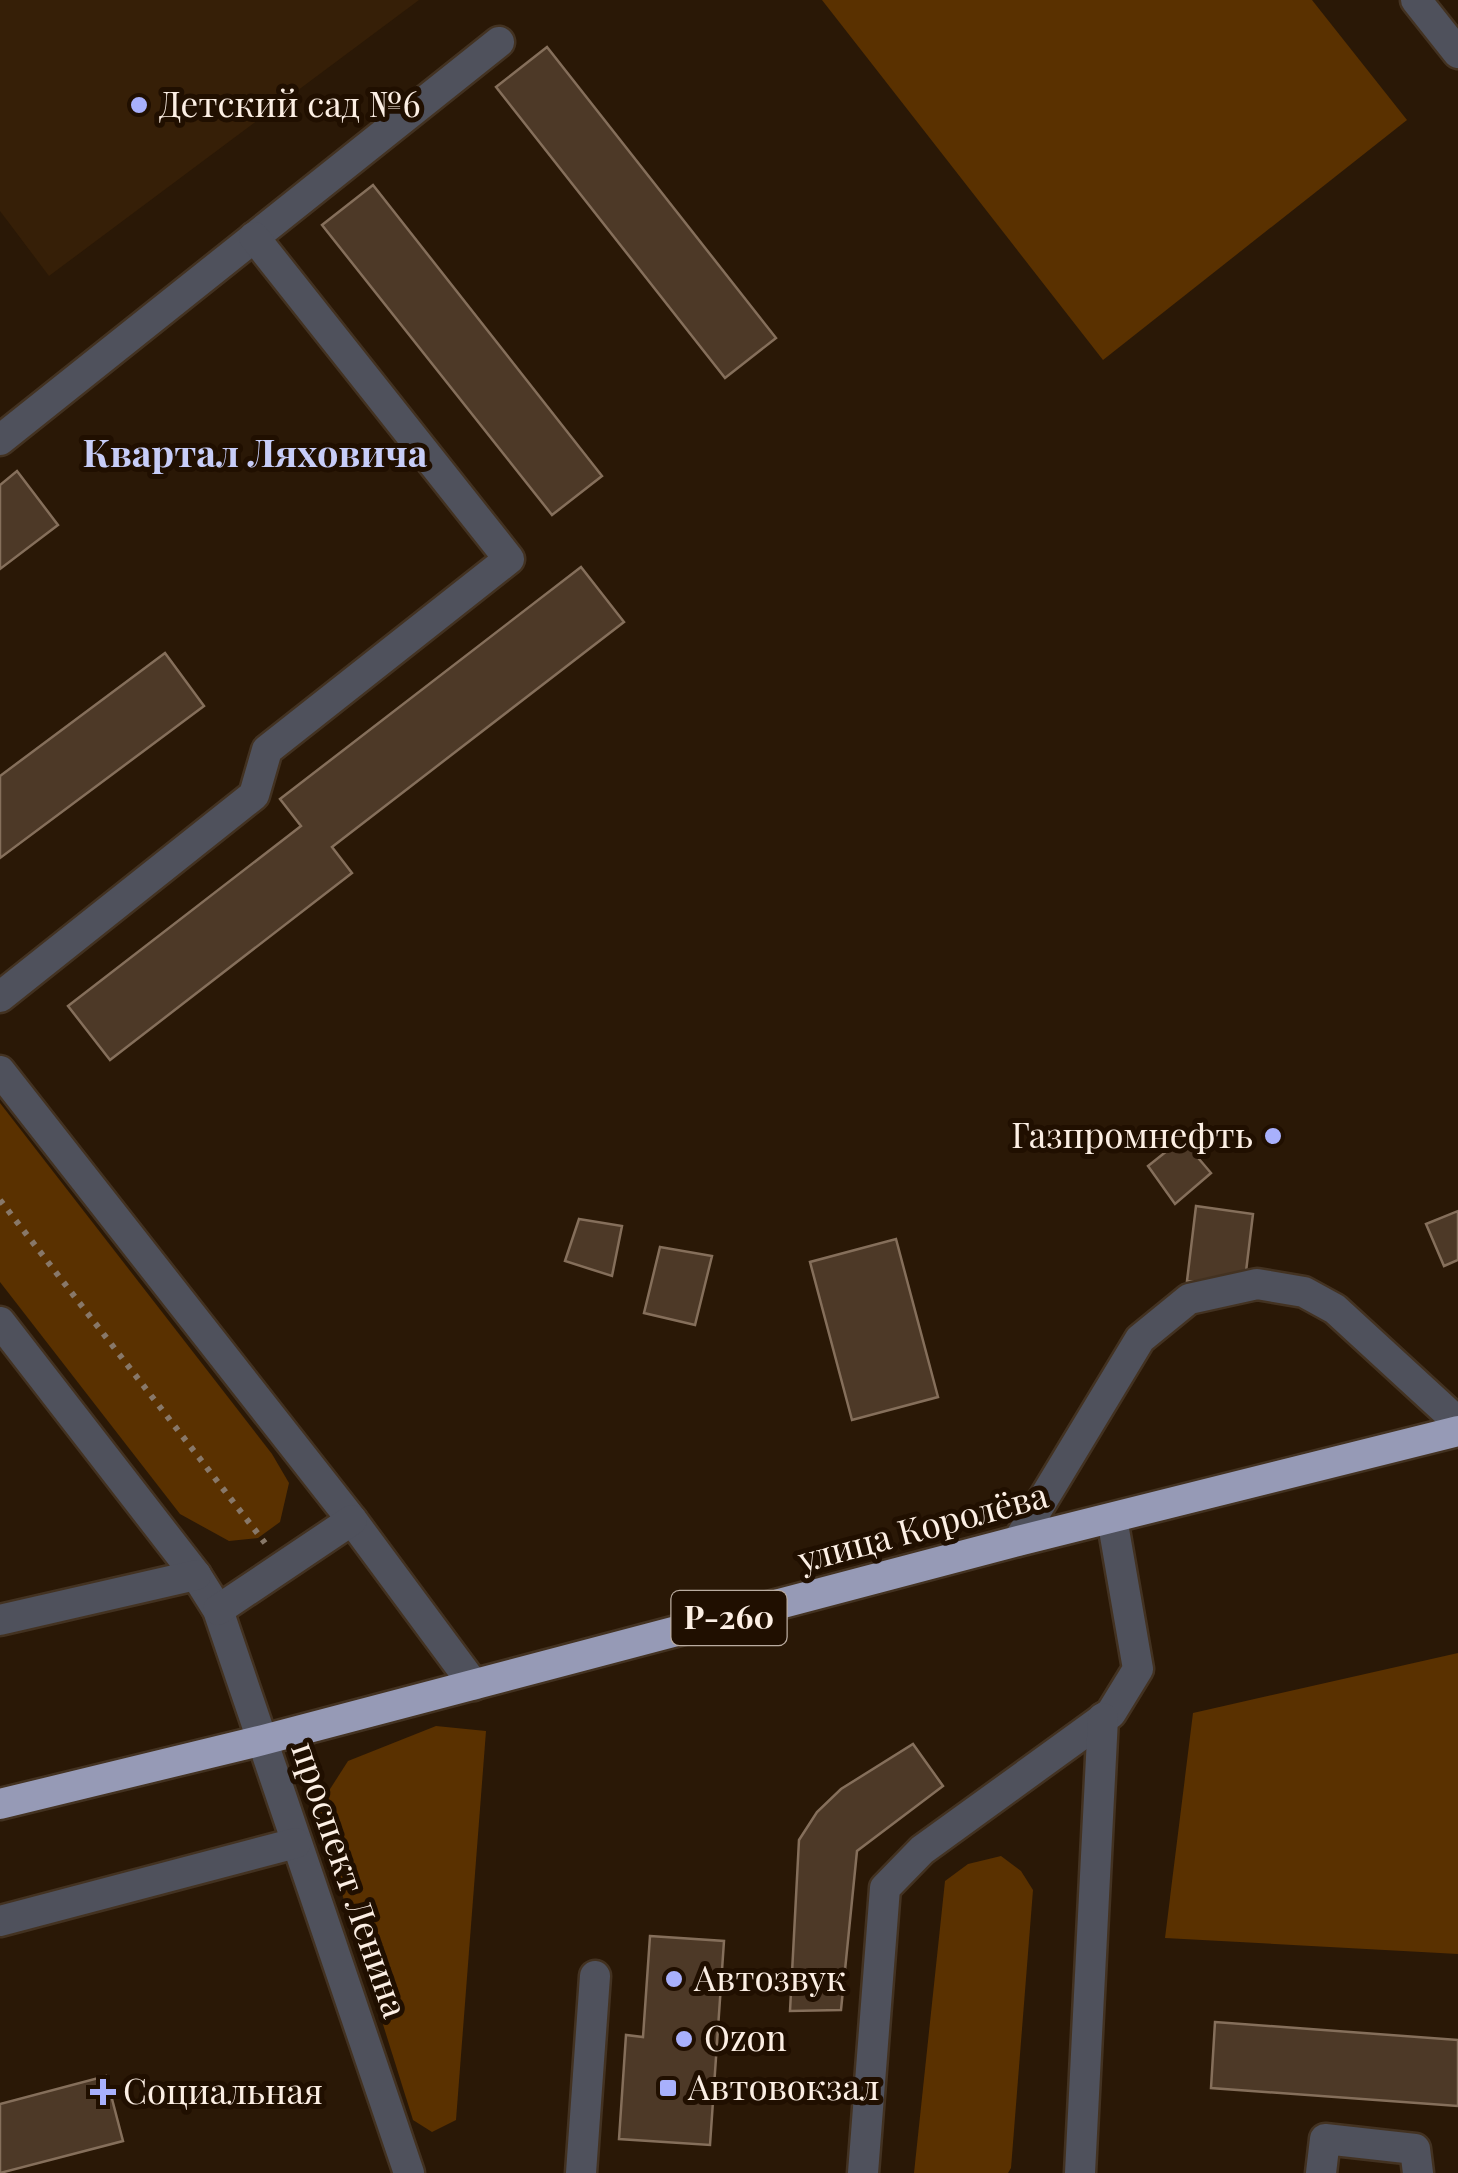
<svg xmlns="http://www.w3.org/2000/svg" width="1458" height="2173" font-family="'Playfair Display',serif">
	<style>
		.built { fill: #361f07 }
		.green { fill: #5a3100 }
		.building { fill: #4d3927; stroke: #856f5b; stroke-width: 2.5 }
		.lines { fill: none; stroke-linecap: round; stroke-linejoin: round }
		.minor-casing { stroke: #433221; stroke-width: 35 }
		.highway-casing { stroke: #433221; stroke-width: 35 }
		.path { stroke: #887869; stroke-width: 6; stroke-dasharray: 5 8; stroke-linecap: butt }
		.minor { stroke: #4f515c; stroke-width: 30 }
		.highway { stroke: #969ab6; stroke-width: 30 }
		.poi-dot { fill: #a8b0fc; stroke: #200f00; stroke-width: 4 }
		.labels { text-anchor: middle; stroke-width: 10; stroke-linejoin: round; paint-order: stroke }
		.shield { fill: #200f00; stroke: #baaca0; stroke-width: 2.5 }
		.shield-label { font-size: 32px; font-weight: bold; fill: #fcefe4 }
		.poi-label { font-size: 35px; fill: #fcefe4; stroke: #200f00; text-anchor: start }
		.street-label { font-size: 35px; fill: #fcefe4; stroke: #200f00 }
		.neighbourhood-label { font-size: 38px; font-weight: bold; fill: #c7cdf8; stroke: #200f00 }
	</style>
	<rect width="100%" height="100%" fill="#2a1806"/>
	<!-- built -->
	<polygon class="built" points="0,0 419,0 49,276 0,211"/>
	<!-- green -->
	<g class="green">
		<polygon points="822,0 1312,0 1407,120 1103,360"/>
		<polygon points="0,1103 272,1454 289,1483 280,1522 258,1538 229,1541 180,1514 0,1282"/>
		<polygon points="1458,1653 1458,1954 1165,1938 1193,1713"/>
		<polygon points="436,1726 486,1731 456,2120 432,2132 413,2120 316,1811 348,1761"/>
		<polygon points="1001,1856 1021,1871 1033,1890 1011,2168 1008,2173 914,2173 945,1881 968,1864"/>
	</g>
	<!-- building -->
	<g class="building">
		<polygon points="547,47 776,338 725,378 496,87"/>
		<polygon points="373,185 602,476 552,515 322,225"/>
		<polygon points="17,471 58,525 0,569 0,485"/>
		<polygon points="581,567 624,622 332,847 352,873 110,1060 68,1006 301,826 280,799"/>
		<polygon points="165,653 204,706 0,858 0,776"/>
		<polygon points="1182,1139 1211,1173 1175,1204 1148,1166"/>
		<polygon points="1196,1206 1253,1214 1244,1288 1187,1281"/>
		<polygon points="1458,1211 1458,1260 1444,1266 1426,1224"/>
		<polygon points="579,1219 622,1226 612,1276 565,1261"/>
		<polygon points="896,1239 938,1397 852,1420 810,1262"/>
		<polygon points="660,1247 712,1256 695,1325 644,1313"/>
		<polygon points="913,1744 943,1786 857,1851 841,2010 790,2011 799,1840 817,1812 841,1789"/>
		<polygon points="650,1936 724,1941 710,2145 619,2139 626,2035 643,2037"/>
		<polygon points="1215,2022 1458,2040 1458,2106 1211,2088"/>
		<polygon points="106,2076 123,2141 0,2173 0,2104"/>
	</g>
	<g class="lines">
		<defs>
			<g id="minor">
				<polyline points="1416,0 1458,53"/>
				<polyline points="0,440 499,42"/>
				<polyline points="0,997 254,795 267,750 509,559 254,237"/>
				<polyline points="0,1071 352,1520 474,1685"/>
				<polyline points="0,1322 196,1575 218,1610 409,2173"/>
				<polyline points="1018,1541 1140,1339 1189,1299 1257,1284 1304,1292 1335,1309 1458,1422"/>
				<polyline points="218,1610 352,1520"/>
				<polyline points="0,1620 196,1575"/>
				<polyline points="0,1921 296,1843"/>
				<polyline points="581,2173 595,1976"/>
				<polyline points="863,2173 885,1888 922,1850 1111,1713 1138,1669 1112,1518"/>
				<polyline points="1080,2173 1103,1718"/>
				<polyline points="1321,2173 1325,2139 1415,2149 1418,2173"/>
			</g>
			<polyline id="highway" points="0,1804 263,1740 1018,1541 1458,1431"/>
		</defs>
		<!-- minor casing -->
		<use href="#minor" class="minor-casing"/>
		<!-- highway casing -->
		<use href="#highway" class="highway-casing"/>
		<!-- path -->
		<polyline class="path" points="0,1200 265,1543"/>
		<!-- minor -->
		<use href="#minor" class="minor"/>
		<!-- highway -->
		<use href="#highway" class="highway"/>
	</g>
	<!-- markers -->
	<g class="poi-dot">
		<circle cx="139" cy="105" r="10"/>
		<circle cx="1273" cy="1136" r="10"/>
		<circle cx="674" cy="1979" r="10"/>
		<circle cx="684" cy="2039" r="10"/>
		<rect x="658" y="2078" width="20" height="20" rx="5"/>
		<path d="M98 2077h10v10h10v10h-10v10h-10v-10h-10v-10h10z"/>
	</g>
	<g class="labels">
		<!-- shield labels -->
		<rect class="shield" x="671.5" y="1591" width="115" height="54" rx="8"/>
		<g class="shield-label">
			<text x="729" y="1629">Р-260</text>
		</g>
		<!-- poi labels -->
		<g class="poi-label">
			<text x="159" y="117">Детский сад №6</text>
			<text x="1253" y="1148" text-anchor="end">Газпромнефть</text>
			<text x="694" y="1991">Автозвук</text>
			<text x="704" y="2051">Ozon</text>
			<text x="688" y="2100">Автовокзал</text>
			<text x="123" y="2104">Социальная</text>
		</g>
		<!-- street labels -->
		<g class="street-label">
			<text transform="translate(923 1528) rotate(-15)" y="12">улица Королёва</text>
			<text transform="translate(349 1880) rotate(71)" y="12">проспект Ленина</text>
		</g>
		<!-- neighbourhood labels -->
		<g class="neighbourhood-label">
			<text x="255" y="467">Квартал Ляховича</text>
		</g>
	</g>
</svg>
